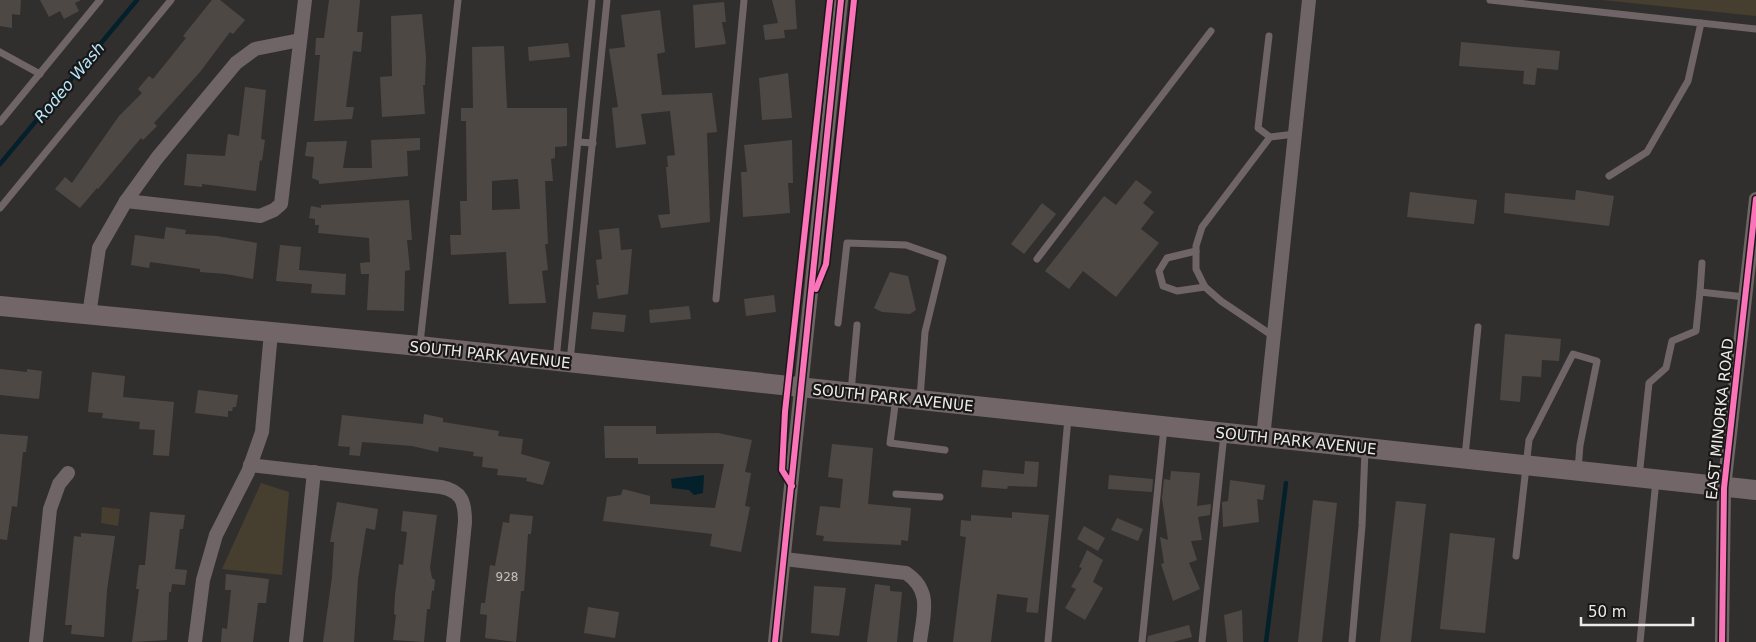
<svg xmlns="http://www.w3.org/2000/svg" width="1756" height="642" font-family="'DejaVu Sans',sans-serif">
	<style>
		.green { fill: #463e2f }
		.water { fill: #04202a }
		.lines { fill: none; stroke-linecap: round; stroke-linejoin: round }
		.stream { stroke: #04202a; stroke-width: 4.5 }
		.building { fill: #4e4845; fill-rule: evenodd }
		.lane { stroke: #706566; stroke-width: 7 }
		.street { stroke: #706566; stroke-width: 14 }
		.secondary { stroke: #726668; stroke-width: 20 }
		.cycleway-casing { stroke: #1a1816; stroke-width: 9 }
		.cycleway { stroke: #fb73b8; stroke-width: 6 }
		.labels { text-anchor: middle; stroke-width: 4.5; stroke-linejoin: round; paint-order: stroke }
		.number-label { font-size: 12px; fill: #c4c2be }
		.street-label { font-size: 15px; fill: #eceae7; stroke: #1a1816 }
		.water-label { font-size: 16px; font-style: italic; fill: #b7e7ff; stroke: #1a1816 }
	</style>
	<rect width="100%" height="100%" fill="#312f2d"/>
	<!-- green -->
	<g class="green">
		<polygon points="1602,0 1756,0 1756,16"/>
		<polygon points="261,483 289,492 282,575 222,569"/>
		<polygon points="102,507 120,509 118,526 101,523"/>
	</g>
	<!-- water -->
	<polygon class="water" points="704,475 703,493 694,495 689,490 672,488 671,479"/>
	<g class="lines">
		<!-- stream -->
		<g class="stream">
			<polyline points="0,164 137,0"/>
			<polyline points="1266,642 1286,483"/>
		</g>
	</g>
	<!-- building -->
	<g class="building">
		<polygon points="0,0 21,0 20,15 12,14 12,28 0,26"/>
		<polygon points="40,0 81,0 75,3 79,11 64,19 60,11 49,17"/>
		<polygon points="212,0 220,0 245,20 233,34 230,32 200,72 154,123 157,126 143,140 141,138 98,189 97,188 80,208 55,189 65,177 72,183 119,116 142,93 138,89 149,76 153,79 186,38 183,36"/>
		<polygon points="329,0 360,0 357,32 363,32 361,52 353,51 346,107 354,107 352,119 314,121 320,55 315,55 316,38 324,38"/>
		<polygon points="772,0 795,0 797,29 784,30 785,38 765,40 763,25 778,23"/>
		<polygon points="724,2 726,22 722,22 726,44 695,48 693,5"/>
		<polygon points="660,10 665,52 657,54 662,95 712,93 717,132 707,133 710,222 661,228 658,215 670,214 666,167 668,167 667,156 675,155 670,111 641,114 646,144 616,148 612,108 618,107 609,49 625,47 621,15"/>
		<polygon points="422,14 426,57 425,85 423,85 425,114 382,117 380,77 392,76 391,16"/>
		<polygon points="1461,42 1560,51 1558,70 1537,68 1535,85 1523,84 1524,71 1459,66"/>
		<polygon points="568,43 570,57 529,61 528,47"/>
		<path d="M 504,46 L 507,108 L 567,108 L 567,146 L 555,147 L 555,158 L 551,159 L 553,181 L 545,181 L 548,244 L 545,244 L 548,270 L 542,271 L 546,303 L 509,304 L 506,252 L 451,255 L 450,235 L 461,235 L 460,201 L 467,201 L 466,121 L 461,121 L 461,108 L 473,108 L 472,47 ZM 518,179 L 520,209 L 492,210 L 492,181 Z"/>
		<polygon points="788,73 792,118 762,120 759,78"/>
		<polygon points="245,87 266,90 261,139 265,140 262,161 260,160 256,191 202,184 202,187 184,185 187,154 225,156 228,134 239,136"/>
		<polygon points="420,138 420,150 407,151 408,176 319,184 319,181 312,178 314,157 305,156 307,142 347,141 343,168 372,168 371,140"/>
		<polygon points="792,140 793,183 788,183 790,213 743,217 741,172 747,172 744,145"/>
		<polygon points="1136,180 1152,192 1143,203 1154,212 1141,229 1159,243 1116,297 1083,271 1069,289 1045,271 1104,196 1116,205"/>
		<polygon points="1576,190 1614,196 1609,226 1504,213 1505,193 1575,200"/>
		<polygon points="1410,192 1477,200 1474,224 1407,217"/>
		<polygon points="409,200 412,240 407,240 410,270 405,271 404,311 367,310 369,274 361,274 360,263 370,262 369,238 318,233 319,225 315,225 315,219 309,218 311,206 321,208 321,205"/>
		<polygon points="1042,203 1056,214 1024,254 1011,244"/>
		<polygon points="166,227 186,230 185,234 217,236 257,243 253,279 226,274 200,272 200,269 150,262 149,268 131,265 135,235 164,239"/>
		<polygon points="619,228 621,250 632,249 628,294 598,299 596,285 599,285 596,260 602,259 599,230"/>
		<polygon points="280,245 301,247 299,270 346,274 345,295 311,293 312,284 276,281"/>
		<polygon points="890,272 908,276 916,310 910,314 882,312 874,308"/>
		<polygon points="774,295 776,312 746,316 744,299"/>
		<polygon points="689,306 691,319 650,323 649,310"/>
		<polygon points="593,312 626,315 624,332 591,329"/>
		<polygon points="1505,334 1561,339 1559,361 1542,360 1541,377 1522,376 1520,402 1500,400"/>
		<polygon points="0,369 27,372 27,369 42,371 39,399 0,395"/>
		<polygon points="92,372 125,376 123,397 174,402 169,456 153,455 155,430 139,429 140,422 102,418 103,413 88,412"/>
		<polygon points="198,390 238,395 236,407 233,407 232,411 228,411 228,417 195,413"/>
		<polygon points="424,414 443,418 443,422 499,431 498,436 523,439 521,454 550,462 543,485 526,481 527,478 497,475 498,469 482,467 483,457 473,456 474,452 439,447 438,452 412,446 362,442 360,456 349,455 350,447 338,446 342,415 423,424"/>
		<polygon points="604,426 656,426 656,434 718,433 752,440 745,472 751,473 745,506 750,507 741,552 710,546 712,534 603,521 607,497 621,495 623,489 650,496 650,504 715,508 724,464 638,464 638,458 605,458"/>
		<polygon points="0,434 28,436 26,452 23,452 17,507 12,506 7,540 0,539"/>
		<polygon points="832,444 873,448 868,504 911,508 908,541 901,540 901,545 837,542 823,541 824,536 816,535 820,506 840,508 843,479 828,477"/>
		<polygon points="1025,461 1039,462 1037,487 1008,486 1007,489 981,487 983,470 1024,474"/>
		<polygon points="1171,471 1200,473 1197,506 1211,504 1210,515 1198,517 1202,540 1191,541 1197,560 1189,563 1200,589 1173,601 1161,564 1164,563 1160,537 1168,540 1162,498 1164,479 1170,480"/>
		<polygon points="1109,475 1153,479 1152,492 1108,489"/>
		<polygon points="1230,480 1265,485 1263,500 1257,499 1259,522 1223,527 1222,502 1228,501"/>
		<polygon points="1313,500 1337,503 1322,642 1298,642"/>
		<polygon points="1396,501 1426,504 1411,642 1380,642"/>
		<polygon points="337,502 378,509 375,530 366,528 358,579 354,642 323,642 332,577 334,542 330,542"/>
		<polygon points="403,511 437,515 430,568 432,578 435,580 434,591 432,590 430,609 427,609 424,642 393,640 396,615 394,614 395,595 399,564 403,565 407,532 401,531"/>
		<polygon points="150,512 185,515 183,529 180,529 175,569 187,570 185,585 172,584 171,592 169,592 167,640 132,642 139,589 136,589 139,565 145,565"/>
		<polygon points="1012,512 1049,515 1038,613 1026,612 1028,598 997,594 991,642 953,642 966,537 960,536 961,520 971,521 971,515 1012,518"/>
		<polygon points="510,514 533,516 531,534 528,534 524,591 521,591 516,642 485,638 487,615 480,614 481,603 485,603 490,565 495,566 503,522 509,523"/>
		<polygon points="1117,518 1143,529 1138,541 1111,530"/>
		<polygon points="1084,526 1105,538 1098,551 1077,539"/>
		<polygon points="81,533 115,536 107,590 104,637 71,634 72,625 65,625 74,536 81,537"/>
		<polygon points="1450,533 1495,538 1485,633 1440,629"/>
		<polygon points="1087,550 1103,560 1093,582 1103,588 1085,620 1065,608 1076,589 1071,587 1082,568 1079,567"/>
		<polygon points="226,574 269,579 266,603 258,603 253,642 221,642 222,628 227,629 231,590 225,590"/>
		<polygon points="875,584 890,586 890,591 902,592 897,642 867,642"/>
		<polygon points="814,586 846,588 839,636 811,633"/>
		<polygon points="588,607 619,612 615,638 584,633"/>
		<polygon points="1242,610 1243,642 1227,642 1224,615"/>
		<polygon points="1189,625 1192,637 1173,642 1147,642 1148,636"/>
	</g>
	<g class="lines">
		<!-- lane -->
		<g class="lane">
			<polyline points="1490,0 1756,29"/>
			<polyline points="1269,36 1258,128 1270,137"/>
			<polyline points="0,52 40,74"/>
			<polyline points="0,122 100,0"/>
			<polyline points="578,142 593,143"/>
			<polyline points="1609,176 1647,152 1688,81 1701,23"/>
			<polyline points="0,208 171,0"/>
			<polyline points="1196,251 1167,258 1159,271 1163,286 1177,291 1205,287"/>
			<polyline points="1037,259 1211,31"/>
			<polyline points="1700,292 1702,263"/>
			<polyline points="716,299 744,0"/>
			<polyline points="838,323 847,243 906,245 943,258 925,332 920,398"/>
			<polyline points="1273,336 1221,301 1205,287 1196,269 1196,246 1202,227 1270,137 1295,134"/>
			<polyline points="420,343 458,0"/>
			<polyline points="556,360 592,0"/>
			<polyline points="570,361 607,0"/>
			<polyline points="851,392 857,325"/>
			<polyline points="896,398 890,443 945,450"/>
			<polyline points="1465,456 1478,327"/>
			<polyline points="1639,477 1649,383 1666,368 1672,341 1696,331 1700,292 1745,297"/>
			<polyline points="896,494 940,497"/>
			<polyline points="1516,556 1529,440 1573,354 1597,361 1580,445 1578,470"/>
			<polyline points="1048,642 1068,418"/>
			<polyline points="1142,642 1164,428"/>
			<polyline points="1202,642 1224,434"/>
			<polyline points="1352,642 1362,526 1365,450"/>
			<polyline points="1640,642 1656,480"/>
		</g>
		<!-- street -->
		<g class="street">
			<polyline points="126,201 260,216 274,210 281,204 305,0"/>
			<polyline points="89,315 99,248 126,201 157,158 236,63 255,49 300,40"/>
			<polyline points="1263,438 1309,0"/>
			<path d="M 250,465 L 441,487 C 462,491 465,502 465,522 L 453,642"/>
			<path d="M 784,559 L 906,573 C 933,591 923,615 920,642"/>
			<polyline points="36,642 50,509 59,484 68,473"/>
			<polyline points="195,642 203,580 216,535 248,472 262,432 271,332"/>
			<polyline points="296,642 314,472"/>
			<polyline points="775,642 841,0"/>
			<polyline points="1722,642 1724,488 1756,199"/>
		</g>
		<!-- secondary -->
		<polyline class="secondary" points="0,306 419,346 1756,490"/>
		<defs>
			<g id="cycleway">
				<polyline points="816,289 826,264 854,0"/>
				<polyline points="792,486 782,470 785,412 830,0"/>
				<polyline points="775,642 841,0"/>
				<polyline points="1722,642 1724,488 1756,199"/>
			</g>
		</defs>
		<!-- cycleway casing -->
		<use href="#cycleway" class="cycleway-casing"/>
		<!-- cycleway -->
		<use href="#cycleway" class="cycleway"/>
	</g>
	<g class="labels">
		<!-- number labels -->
		<g class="number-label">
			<text x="507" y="581">928</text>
		</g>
		<!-- street labels -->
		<g class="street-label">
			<text transform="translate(490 355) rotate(6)" y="5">SOUTH PARK AVENUE</text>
			<text transform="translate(893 398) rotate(6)" y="5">SOUTH PARK AVENUE</text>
			<text transform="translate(1720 419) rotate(-84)" y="5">EAST MINORKA ROAD</text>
			<text transform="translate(1296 441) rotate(6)" y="5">SOUTH PARK AVENUE</text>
		</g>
		<!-- water labels -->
		<g class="water-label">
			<text transform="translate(69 82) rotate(-50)" y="6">Rodeo Wash</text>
		</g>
	</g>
	<!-- scale -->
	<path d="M1581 617v8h112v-8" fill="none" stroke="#eceae7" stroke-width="2.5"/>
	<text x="1588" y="617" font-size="15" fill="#eceae7" stroke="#1a1816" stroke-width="4" paint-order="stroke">50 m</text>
</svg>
